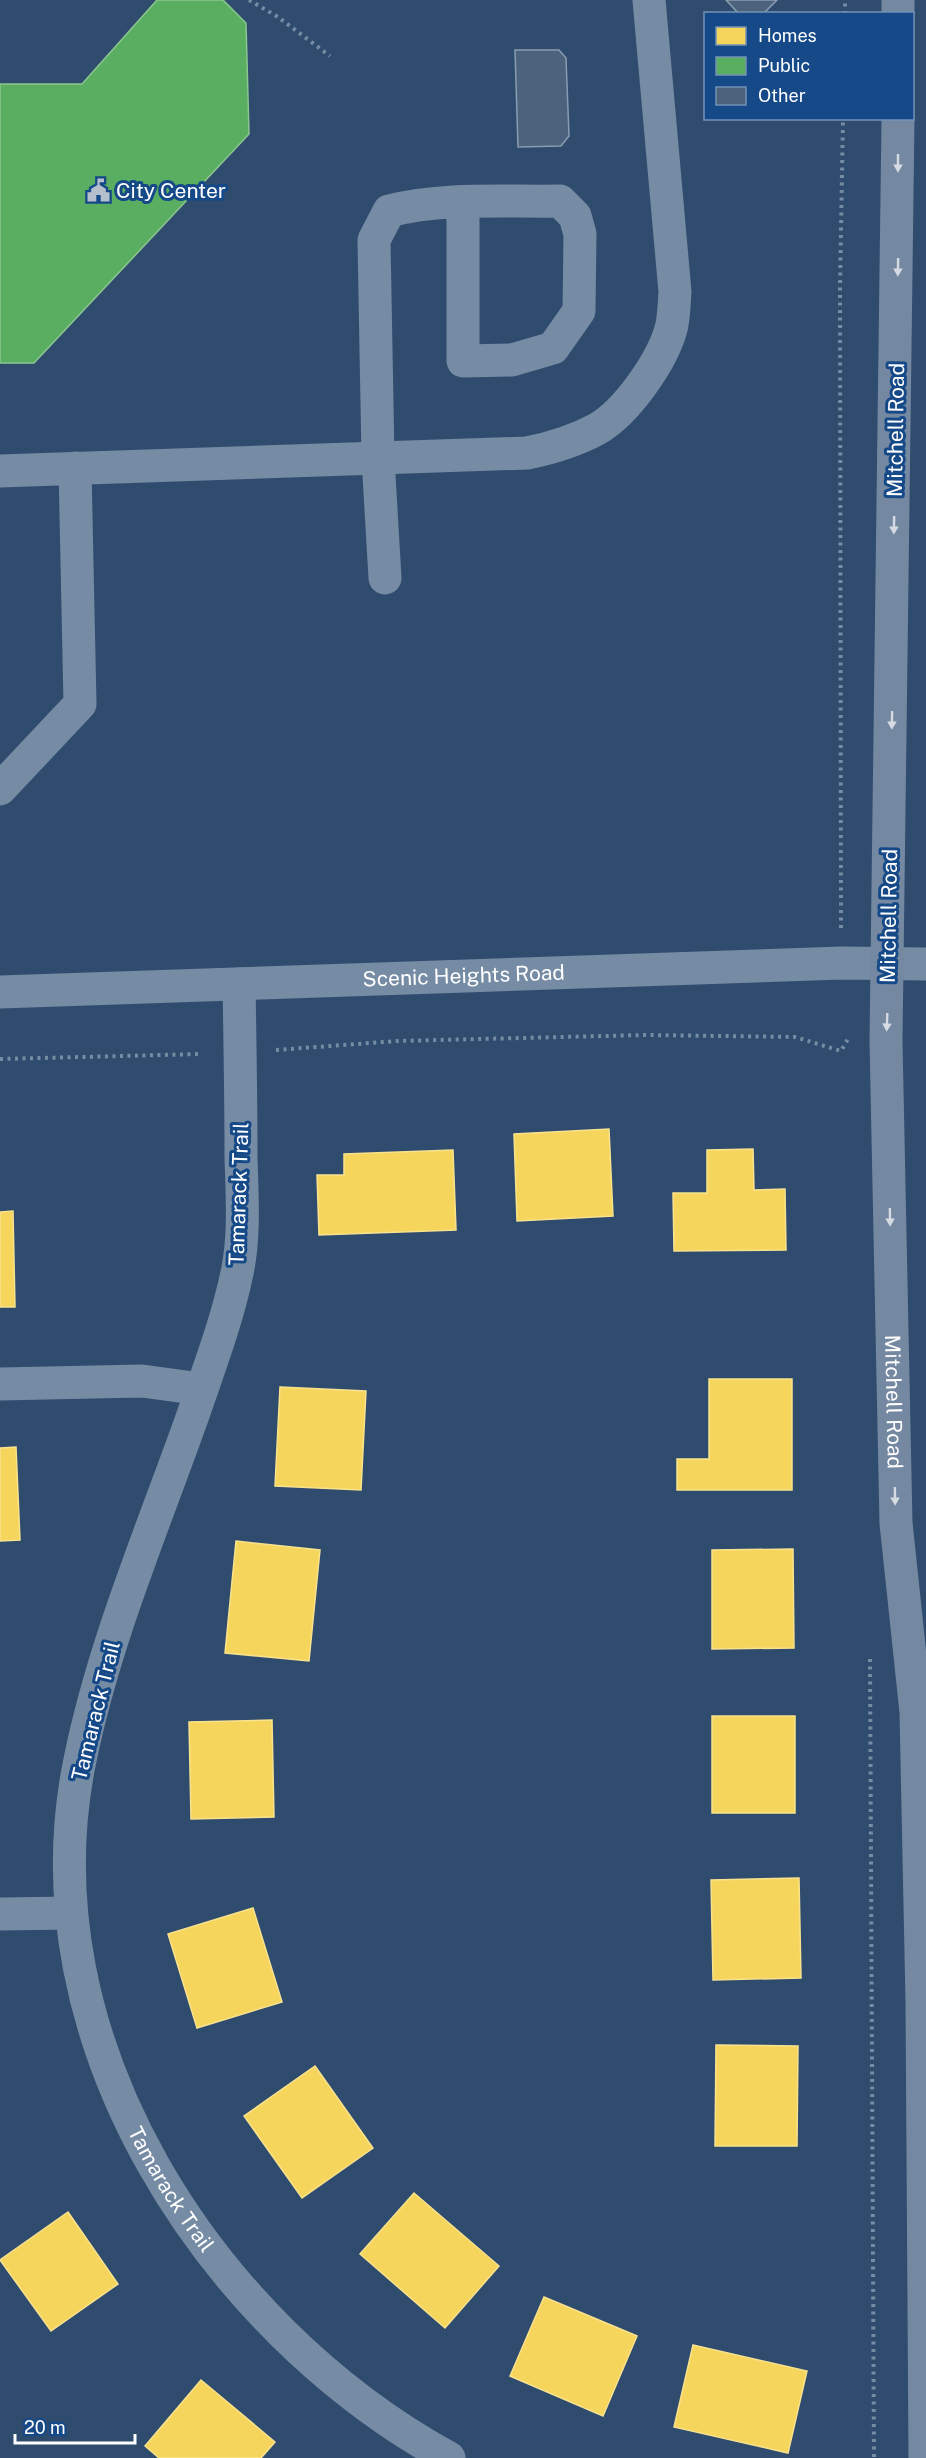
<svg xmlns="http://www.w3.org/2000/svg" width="926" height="2458" font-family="'Public Sans',sans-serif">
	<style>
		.homes { fill: #f6d55c; stroke: #f9e28d; stroke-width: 1.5 }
		.public { fill: #5aae61; stroke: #8cc690; stroke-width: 1.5 }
		.building { fill: #4c637e; stroke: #8a9cb1; stroke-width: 1.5 }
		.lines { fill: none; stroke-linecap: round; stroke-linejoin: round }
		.path { stroke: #768ba4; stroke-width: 4; stroke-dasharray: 3 4.5; stroke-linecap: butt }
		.minor { stroke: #768ba4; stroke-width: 33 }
		.major { stroke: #7588a1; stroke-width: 33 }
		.oneway { fill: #d6dbe3 }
		.labels { text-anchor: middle; stroke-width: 6; stroke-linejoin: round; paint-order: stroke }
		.poi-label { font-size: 21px; fill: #fff; stroke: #154988; text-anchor: start }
		.street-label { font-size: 21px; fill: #fff; stroke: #154988 }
	</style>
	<rect width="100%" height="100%" fill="#2f4c6e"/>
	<!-- homes -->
	<g class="homes">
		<polygon points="609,1129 613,1216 517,1221 514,1134"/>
		<polygon points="753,1149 754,1190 785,1189 786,1250 674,1251 673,1193 707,1193 707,1150"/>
		<polygon points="453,1150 456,1230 319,1235 317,1175 344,1175 344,1154"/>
		<polygon points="13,1211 15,1307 0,1307 0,1212"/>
		<polygon points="709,1379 792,1379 792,1490 677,1490 677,1459 709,1459"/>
		<polygon points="280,1387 366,1391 361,1490 275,1486"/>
		<polygon points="16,1447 20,1540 0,1541 0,1448"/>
		<polygon points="236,1541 320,1550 309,1661 225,1653"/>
		<polygon points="793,1549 794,1648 712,1649 712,1550"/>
		<rect x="712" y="1716" width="83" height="97"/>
		<polygon points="272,1720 274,1817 191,1819 189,1722"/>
		<polygon points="799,1878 801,1978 713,1980 711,1880"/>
		<polygon points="253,1908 282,2002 197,2028 168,1934"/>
		<polygon points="716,2045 798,2046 797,2146 715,2146"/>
		<polygon points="315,2066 373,2148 302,2198 244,2116"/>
		<polygon points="414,2193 499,2266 445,2328 360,2254"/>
		<polygon points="68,2212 118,2284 51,2331 0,2260"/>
		<polygon points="544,2297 637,2336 603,2416 510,2376"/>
		<polygon points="693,2345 807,2371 788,2453 674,2427"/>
		<polygon points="201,2380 275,2442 261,2458 159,2458 145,2446"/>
	</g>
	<!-- public -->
	<polygon class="public" points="157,0 223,0 246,23 249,134 34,363 0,363 0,84 82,84"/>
	<!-- building -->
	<g class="building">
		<polygon points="726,0 777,0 763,14 739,14"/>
		<polygon points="515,50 559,50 566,58 569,136 561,146 518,147"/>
	</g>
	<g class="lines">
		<!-- path -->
		<g class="path">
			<polyline points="249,0 278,17 330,56"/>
			<polyline points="845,14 845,0"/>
			<polyline points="841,928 840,287 843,118"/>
			<polyline points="276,1050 397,1041 645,1035 795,1037 841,1051 848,1039"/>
			<polyline points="0,1059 202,1054"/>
			<polyline points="870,1659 874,2458"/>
		</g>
		<!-- minor -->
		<g class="minor">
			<path d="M 0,471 L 527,453 C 552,448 575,441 597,429 C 627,412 662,361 671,329 C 674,318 674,304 675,292 L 649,0"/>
			<path d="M 385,578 L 378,458 L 374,240 L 389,211 C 444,197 503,202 560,201 L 575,216 L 580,234 L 579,311 L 553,348 L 512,360 L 463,361 L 463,202"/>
			<polyline points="0,789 80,704 75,468"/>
			<path id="s1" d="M 239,984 C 240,1042 241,1100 241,1157 C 242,1195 245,1236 237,1273 C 227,1321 209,1368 193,1415 C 153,1528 104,1642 80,1760 C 22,2039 210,2327 449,2458"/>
			<path id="s2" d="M 0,992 L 842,963 L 926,964"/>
			<polyline points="0,1384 142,1381 201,1389"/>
			<polyline points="0,1914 71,1913"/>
		</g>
		<!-- major -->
		<g class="major">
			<polyline points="898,0 898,14"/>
			<path id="s3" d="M 898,118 L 886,1041 L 896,1523 L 916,1712 L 922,2002 L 925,2458"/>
		</g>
	</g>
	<!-- one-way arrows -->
	<defs><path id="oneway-solid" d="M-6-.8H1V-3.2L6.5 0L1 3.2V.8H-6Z" transform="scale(1.5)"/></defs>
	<g class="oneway">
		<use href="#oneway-solid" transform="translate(898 163) rotate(90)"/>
		<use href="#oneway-solid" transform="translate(898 267) rotate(91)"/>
		<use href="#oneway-solid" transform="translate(894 525) rotate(91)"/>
		<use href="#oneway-solid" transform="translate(892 720) rotate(91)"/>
		<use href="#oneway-solid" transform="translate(887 1022) rotate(92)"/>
		<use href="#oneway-solid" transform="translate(890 1217) rotate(89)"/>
		<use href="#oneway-solid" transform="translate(895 1496) rotate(89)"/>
	</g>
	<!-- icons -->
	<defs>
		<symbol id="civic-bare" viewBox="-9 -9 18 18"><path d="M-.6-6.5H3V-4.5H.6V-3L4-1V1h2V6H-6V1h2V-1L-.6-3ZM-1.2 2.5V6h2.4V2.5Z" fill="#b6c0cc" stroke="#154988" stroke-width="2.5" paint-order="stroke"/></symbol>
	</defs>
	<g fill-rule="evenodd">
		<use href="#civic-bare" x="82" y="174" width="33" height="33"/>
	</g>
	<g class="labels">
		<!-- poi labels -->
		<g class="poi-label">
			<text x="116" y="198">City Center</text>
		</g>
		<!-- street labels -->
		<g class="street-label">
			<text transform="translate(896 430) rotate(-89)" y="7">Mitchell Road</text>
			<text transform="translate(889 916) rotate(-89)" y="7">Mitchell Road</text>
			<text dy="7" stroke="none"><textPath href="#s2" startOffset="464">Scenic Heights Road</textPath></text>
			<text transform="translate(239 1194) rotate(-88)" y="7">Tamarack Trail</text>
			<text dy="7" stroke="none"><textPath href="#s3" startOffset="1284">Mitchell Road</textPath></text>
			<text transform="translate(96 1711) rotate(-76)" y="7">Tamarack Trail</text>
			<text dy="7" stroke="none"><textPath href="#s1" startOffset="1252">Tamarack Trail</textPath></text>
		</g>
	</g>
	<!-- legend -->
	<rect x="704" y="12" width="210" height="108" fill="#154988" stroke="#7392b8" stroke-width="1.5"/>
	<rect x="716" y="27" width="30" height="18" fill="#f6d55c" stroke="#7392b8" stroke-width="1.5"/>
	<text x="758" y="42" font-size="18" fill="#ffffff">Homes</text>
	<rect x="716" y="57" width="30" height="18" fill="#5aae61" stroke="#7392b8" stroke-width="1.5"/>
	<text x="758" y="72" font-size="18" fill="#ffffff">Public</text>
	<rect x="716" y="87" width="30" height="18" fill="#4c637e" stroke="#7392b8" stroke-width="1.5"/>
	<text x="758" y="102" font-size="18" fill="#ffffff">Other</text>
	<!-- scale -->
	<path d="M15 2434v9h120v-9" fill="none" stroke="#ffffff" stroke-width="3"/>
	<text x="24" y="2434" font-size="18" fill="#ffffff" stroke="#154988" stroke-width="4.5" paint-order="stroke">20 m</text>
</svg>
